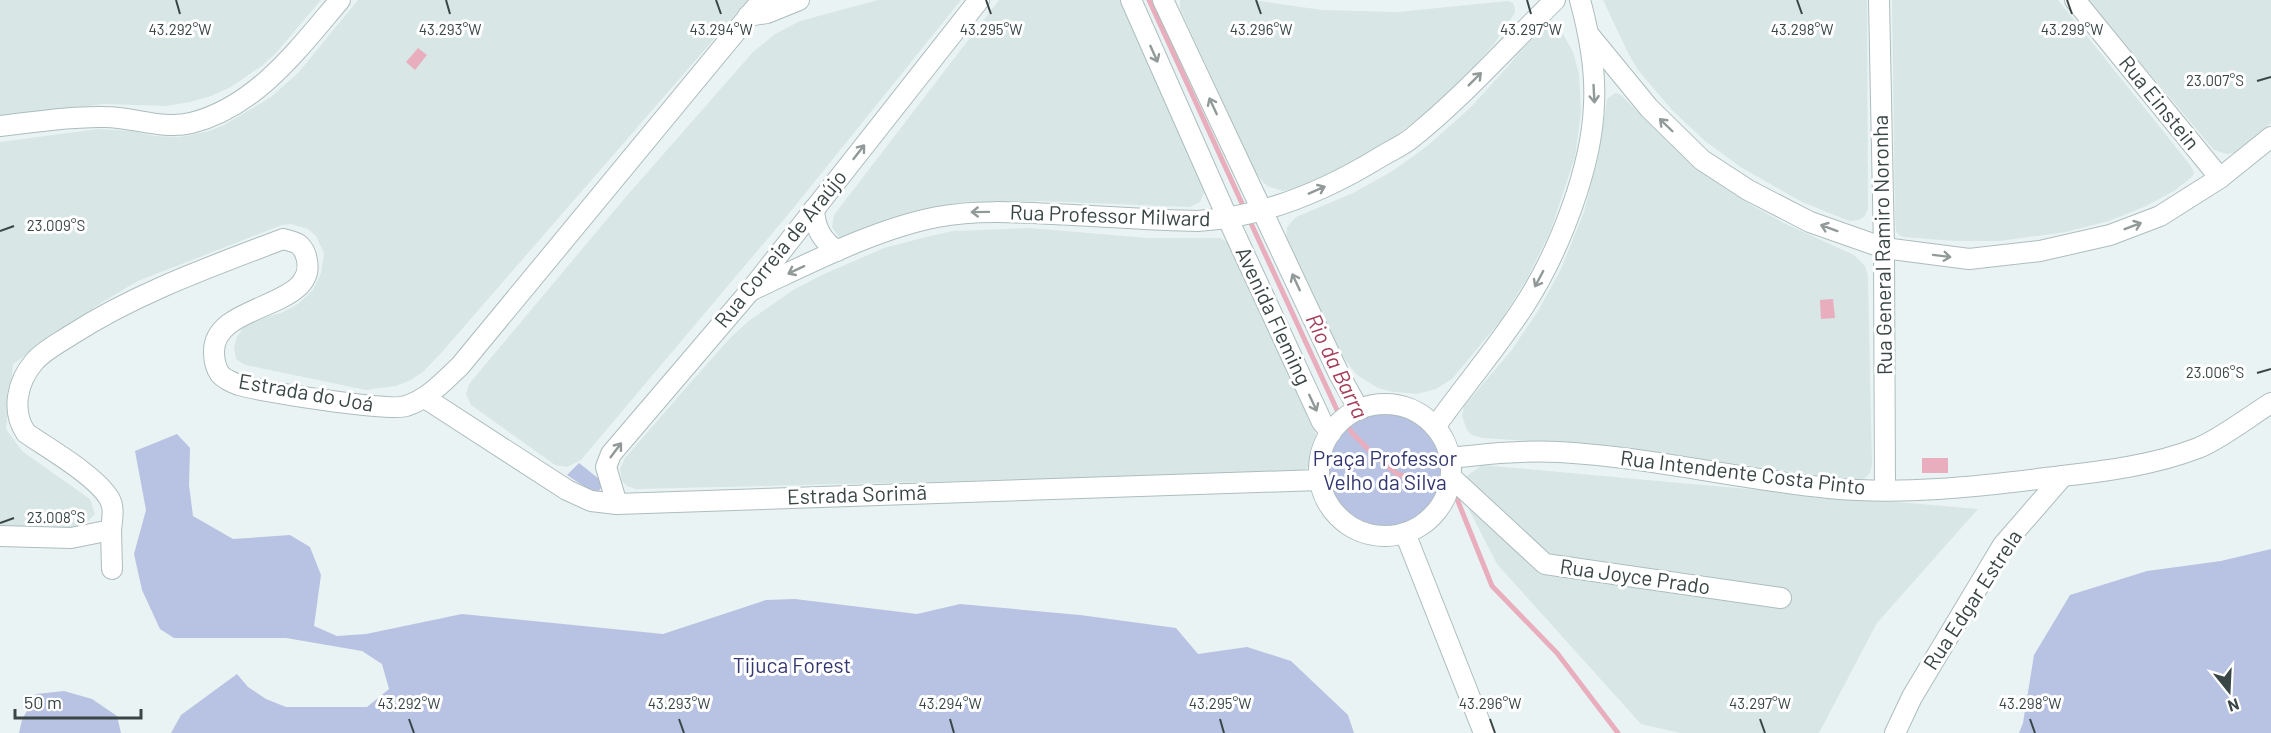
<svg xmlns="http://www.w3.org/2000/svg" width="2271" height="733" font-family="Barlow,sans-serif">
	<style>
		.residential { fill: #d8e6e6 }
		.green { fill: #b8c2e2 }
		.water { fill: #e8aebe }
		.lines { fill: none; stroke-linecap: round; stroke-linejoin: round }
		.stream { stroke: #e8aebe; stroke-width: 5 }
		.minor-casing { stroke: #adbdbd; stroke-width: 22 }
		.minor { stroke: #fff; stroke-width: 20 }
		.oneway { stroke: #929999 }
		.ticks { fill: none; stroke: #394645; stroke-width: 2 }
		.labels { text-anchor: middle; stroke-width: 6; stroke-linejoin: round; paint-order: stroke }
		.street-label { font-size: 21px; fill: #394645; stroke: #fff }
		.park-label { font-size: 21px; fill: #333771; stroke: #fff }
		.water-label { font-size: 22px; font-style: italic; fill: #a53e5a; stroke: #fff }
		.ticks-label { font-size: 15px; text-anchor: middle; fill: #394645; stroke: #fff; stroke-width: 6; stroke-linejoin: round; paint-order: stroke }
	</style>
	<rect width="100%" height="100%" fill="#eaf3f3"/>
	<!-- residential -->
	<g class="residential">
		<polygon points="0,0 321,0 275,54 263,65 231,87 211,96 190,102 166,106 104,104 0,117"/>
		<polygon points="358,0 748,0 442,352 424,371 411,380 396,386 366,390 245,365 236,359 234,347 237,337 243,328 254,320 281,313 298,304 313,290 321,273 324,253 316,236 308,229 291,224 282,225 138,281 104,301 13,364 6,429 22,451 90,499 95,514 81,528 0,526 0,142 98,129 132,131 155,136 180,137 209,131 224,125 271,97 298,73"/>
		<polygon points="878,0 961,0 791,211 581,460 567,467 555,465 471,405 466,394 469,384 624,199 753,52 775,34 800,21"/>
		<polygon points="999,0 1120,0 1203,187 1204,193 1200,202 1190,207 1040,201 960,203 916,212 844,239 839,237 832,227 834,215"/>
		<polygon points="1180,0 1252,0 1322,10 1397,12 1508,1 1513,3 1515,8 1515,13 1494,44 1466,76 1432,108 1391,139 1347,165 1294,189 1282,191 1267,186 1257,175 1180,9"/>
		<polygon points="1603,0 1867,0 1868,209 1865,216 1859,220 1849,221 1802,202 1742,168 1705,141 1672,110 1638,70 1628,53"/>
		<polygon points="1892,0 2058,0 2191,166 2194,173 2192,177 2174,191 2144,207 2109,221 2066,232 2000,241 1954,241 1903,237 1899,235 1896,231 1895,216"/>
		<polygon points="2088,0 2271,0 2271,123 2238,152 2227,154 2214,150"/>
		<polygon points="1549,20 1554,21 1562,32 1573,52 1579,74 1581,112 1575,157 1550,232 1528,277 1502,319 1452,379 1436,389 1417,394 1393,392 1378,388 1357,375 1341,355 1320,316 1286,241 1287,227 1296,217 1353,193 1391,172 1426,147 1470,108 1510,64 1545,21"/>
		<polygon points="1615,93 1620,94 1666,140 1716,182 1751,205 1786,224 1854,255 1865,266 1868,276 1872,465 1870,473 1864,479 1855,481 1613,446 1482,438 1472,435 1467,430 1462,416 1464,406 1511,351 1538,311 1561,269 1584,212 1598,157 1607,99"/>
		<polygon points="1029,228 1148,238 1220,238 1229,243 1318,439 1319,450 1313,464 1305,469 1295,473 636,489 627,486 622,481 620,469 625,458 684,390 731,337 750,320 793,290 824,274 884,248 930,236 953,231"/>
		<polygon points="1482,465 1669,482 1978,509 1877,623 1819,733 1680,733 1641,724 1497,564 1456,484"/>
	</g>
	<!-- green -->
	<g class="green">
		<circle cx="1385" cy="471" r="57"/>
		<polygon points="177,434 190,448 189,485 193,516 233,539 290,535 310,547 321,575 314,626 337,636 366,634 462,614 663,634 766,600 795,599 917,614 960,604 1080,615 1176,628 1198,654 1247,647 1291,661 1348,715 1354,733 171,733 181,715 237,674 248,687 266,699 286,707 367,707 389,689 382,664 362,651 286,638 174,638 160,629 142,590 134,554 146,510 135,451"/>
		<polygon points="579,463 604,483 599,491 591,491 567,475"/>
		<polygon points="2271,549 2271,733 2019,733 2023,723 2034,655 2070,595 2147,571 2221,561"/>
		<polygon points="64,691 92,699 117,716 121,733 19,733 22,720 36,694"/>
	</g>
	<!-- water -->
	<g class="water">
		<polygon points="418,48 427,55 415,70 406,62"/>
		<polygon points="1833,299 1835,318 1821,319 1820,300"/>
		<rect x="1922" y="458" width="26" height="15"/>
	</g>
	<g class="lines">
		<!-- stream -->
		<g class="stream">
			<polyline points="1149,0 1245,210"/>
			<polyline points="1249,219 1337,410 1352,433 1370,451 1397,474 1453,489 1492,586 1557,653 1618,733"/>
		</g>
		<defs>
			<g id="minor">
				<polyline points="1131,0 1228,219 1322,422 1331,433"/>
				<polyline points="1163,0 1339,374 1359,410"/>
				<polyline points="1879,0 1884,248 1885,490"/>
				<polyline points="2075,0 2220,178"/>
				<polyline points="748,16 767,13 799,0"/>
				<polyline points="1590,36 1649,108 1702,160 1748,190 1810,222 1884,248 1969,259 2040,251 2110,235 2160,216 2220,178 2271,137"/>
				<path d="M 0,126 C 34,122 71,116 105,117 C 133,117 163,130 191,123 C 256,107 299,48 340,0"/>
				<path d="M 814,209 C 815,229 822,240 837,251"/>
				<path d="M 750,291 C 808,264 875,229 937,217 C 975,210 1014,212 1052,214 C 1100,216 1149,220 1198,221 C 1263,217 1327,190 1382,156 C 1392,150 1404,145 1413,137 C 1464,96 1508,46 1555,0"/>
				<polyline points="425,398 567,490 591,501 617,504 1319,480"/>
				<circle cx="1385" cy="470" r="66"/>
				<path d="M 1435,427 C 1464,386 1497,348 1524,306 C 1559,252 1592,168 1594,104 C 1596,69 1589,33 1580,0"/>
				<path d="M 1450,458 C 1486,454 1523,450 1559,452 C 1650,457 1738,479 1829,488 C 1901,495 1975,487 2046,478 C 2097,472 2149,467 2198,448 C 2219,440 2250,416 2271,403"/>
				<polyline points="1451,477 1545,564 1781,598"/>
				<polyline points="617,504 606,467 611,454 750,291 979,0"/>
				<polyline points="111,530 112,569"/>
				<polyline points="1405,533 1484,733"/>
				<path d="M 0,536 L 71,538 L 111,530 C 112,519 115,508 109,498 C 95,475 49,449 26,433 C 11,411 17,382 34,362 C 43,351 59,343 71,335 C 136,293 210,267 283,239 C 295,242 302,243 306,256 C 322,310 213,301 214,352 C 214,360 215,367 220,374 C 223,378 233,383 239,385 C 261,391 389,412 406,406 C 428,399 443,382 460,366 L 762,0"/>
				<polyline points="1895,733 1912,697 2003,545 2063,476"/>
			</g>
		</defs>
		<!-- minor casing -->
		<use href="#minor" class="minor-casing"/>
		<!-- minor -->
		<use href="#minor" class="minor"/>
	</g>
	<!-- one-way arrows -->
	<defs><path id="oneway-shaft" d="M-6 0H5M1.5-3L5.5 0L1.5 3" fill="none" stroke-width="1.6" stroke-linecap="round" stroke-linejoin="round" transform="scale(1.5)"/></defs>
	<g class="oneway">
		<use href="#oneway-shaft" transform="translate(1154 54) rotate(66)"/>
		<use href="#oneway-shaft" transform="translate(1475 79) rotate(-45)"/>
		<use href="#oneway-shaft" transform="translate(1594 94) rotate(87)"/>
		<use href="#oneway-shaft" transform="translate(1213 106) rotate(-115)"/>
		<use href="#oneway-shaft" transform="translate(1666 125) rotate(-136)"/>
		<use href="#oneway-shaft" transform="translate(859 152) rotate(-52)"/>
		<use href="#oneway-shaft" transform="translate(1317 190) rotate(-24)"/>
		<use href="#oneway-shaft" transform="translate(980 212) rotate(179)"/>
		<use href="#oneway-shaft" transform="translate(2133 226) rotate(-21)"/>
		<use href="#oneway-shaft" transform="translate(1829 228) rotate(-160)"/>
		<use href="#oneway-shaft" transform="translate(1942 256) rotate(7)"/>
		<use href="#oneway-shaft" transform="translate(796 270) rotate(155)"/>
		<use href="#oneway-shaft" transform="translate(1539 279) rotate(118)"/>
		<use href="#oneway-shaft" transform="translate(1296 282) rotate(-115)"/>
		<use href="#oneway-shaft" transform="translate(1313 403) rotate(65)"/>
		<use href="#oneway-shaft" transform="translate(616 450) rotate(-53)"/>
	</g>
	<!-- ticks -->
	<path class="ticks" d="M 176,0 L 180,14M 446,0 L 450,14M 716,0 L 721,14M 986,0 L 991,14M 1256,0 L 1261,14M 1527,0 L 1531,14M 1797,0 L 1802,14M 2067,0 L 2072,14M 2257,81 L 2271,77M 0,231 L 14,226M 2257,373 L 2271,369M 0,523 L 14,518M 409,719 L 414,733M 679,719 L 684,733M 950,719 L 954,733M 1220,719 L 1224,733M 1490,719 L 1495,733M 1760,719 L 1765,733M 2030,719 L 2035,733"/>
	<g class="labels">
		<!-- street labels -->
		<g class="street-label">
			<text transform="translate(2159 103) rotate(51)" y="7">Rua Einstein</text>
			<text transform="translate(1110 216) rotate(2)" y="7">Rua Professor Milward</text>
			<text transform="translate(1883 245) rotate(-91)" y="7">Rua General Ramiro Noronha</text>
			<text transform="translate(781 249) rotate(-51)" y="7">Rua Correia de Araújo</text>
			<text transform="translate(1273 316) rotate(65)" y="7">Avenida Fleming</text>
			<text transform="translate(306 393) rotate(10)" y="7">Estrada do Joá</text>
			<text transform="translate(1743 473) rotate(7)" y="7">Rua Intendente Costa Pinto</text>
			<text transform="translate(857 495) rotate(-2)" y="7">Estrada Sorimã</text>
			<text transform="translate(1635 577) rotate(8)" y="7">Rua Joyce Prado</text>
			<text transform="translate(1973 600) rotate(-57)" y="7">Rua Edgar Estrela</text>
		</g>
		<!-- park labels -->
		<g class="park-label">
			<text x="1385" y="466">Praça Professor<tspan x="1385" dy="24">Velho da Silva</tspan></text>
			<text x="792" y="673">Tijuca Forest</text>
		</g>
		<!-- water labels -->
		<g class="water-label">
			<text transform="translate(1337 366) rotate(64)" y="8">Rio da Barra</text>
		</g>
	</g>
	<g class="ticks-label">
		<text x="180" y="35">43.292°W</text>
		<text x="450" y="35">43.293°W</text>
		<text x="721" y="35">43.294°W</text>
		<text x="991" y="35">43.295°W</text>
		<text x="1261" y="35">43.296°W</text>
		<text x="1531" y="35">43.297°W</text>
		<text x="1802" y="35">43.298°W</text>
		<text x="2072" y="35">43.299°W</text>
		<text x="2215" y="86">23.007°S</text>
		<text x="56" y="231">23.009°S</text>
		<text x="2215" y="378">23.006°S</text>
		<text x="56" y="523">23.008°S</text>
		<text x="409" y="709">43.292°W</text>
		<text x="679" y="709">43.293°W</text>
		<text x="950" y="709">43.294°W</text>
		<text x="1220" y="709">43.295°W</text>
		<text x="1490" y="709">43.296°W</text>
		<text x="1760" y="709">43.297°W</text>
		<text x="2030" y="709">43.298°W</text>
	</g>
	<!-- north arrow -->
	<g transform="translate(2229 691) rotate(162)" stroke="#ffffff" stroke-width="4.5" paint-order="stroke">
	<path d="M0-4.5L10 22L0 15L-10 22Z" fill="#394645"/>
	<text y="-9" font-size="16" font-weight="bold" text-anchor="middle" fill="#394645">N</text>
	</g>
	<!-- scale -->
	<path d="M15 709v9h126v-9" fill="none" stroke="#394645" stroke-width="3"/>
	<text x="24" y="709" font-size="18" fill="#394645" stroke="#ffffff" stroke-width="4.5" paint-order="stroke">50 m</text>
</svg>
